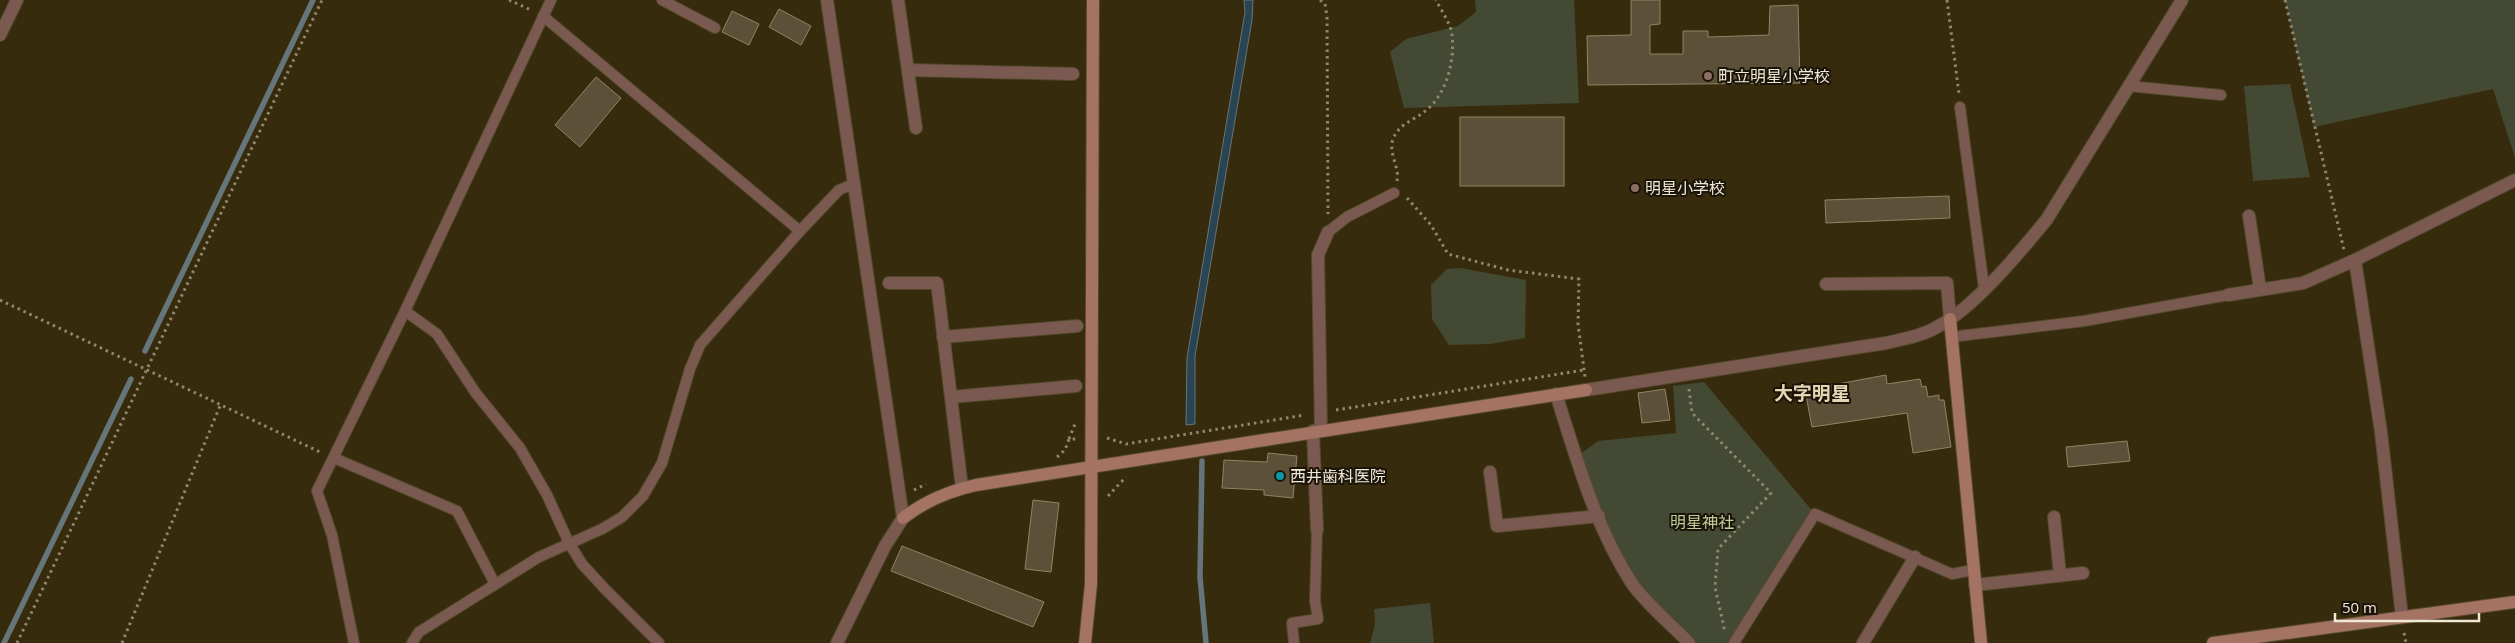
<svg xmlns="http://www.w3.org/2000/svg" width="2515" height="643" font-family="'Open Sans','Noto Sans JP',sans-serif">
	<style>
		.green { fill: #444934 }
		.water { fill: #294452; stroke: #65757a }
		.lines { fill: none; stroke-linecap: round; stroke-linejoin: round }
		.stream { stroke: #65757a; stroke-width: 5.5 }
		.building { fill: #5c5138; stroke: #918363 }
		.lane-casing { stroke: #55492d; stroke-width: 12 }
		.street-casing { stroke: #55492d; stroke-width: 14 }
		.secondary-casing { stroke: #55492d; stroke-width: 14 }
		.path { stroke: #91876f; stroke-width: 3; stroke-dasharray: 2.5 4; stroke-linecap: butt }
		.lane { stroke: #7a5a50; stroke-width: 10 }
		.street { stroke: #7a5a50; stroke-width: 12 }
		.secondary { stroke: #a57363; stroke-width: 12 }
		.education-dot { fill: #8d6e63; stroke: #1a1408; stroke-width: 2 }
		.culture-dot { fill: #0f9aa8; stroke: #1a1408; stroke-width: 2 }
		.labels { text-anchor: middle; stroke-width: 4; stroke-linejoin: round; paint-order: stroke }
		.poi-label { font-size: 16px; fill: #f0e8d7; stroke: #1a1408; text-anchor: start }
		.park-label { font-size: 16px; fill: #c1ce9a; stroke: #1a1408 }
		.quarter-label { font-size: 19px; font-weight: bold; fill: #e4d5b3; stroke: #1a1408 }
	</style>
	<rect width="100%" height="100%" fill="#372b0d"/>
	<!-- green -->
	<g class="green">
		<polygon points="1475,0 1574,0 1579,103 1404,108 1390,52 1406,39 1458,26 1476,12"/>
		<polygon points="2285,0 2515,0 2515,158 2493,89 2314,127"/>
		<polygon points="2290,84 2310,177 2253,181 2244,86"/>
		<polygon points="1460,268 1526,280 1525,338 1490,344 1449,345 1432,319 1431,285 1447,269"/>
		<polygon points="1704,382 1815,514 1734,643 1689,643 1632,584 1576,457 1598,441 1676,433 1673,386"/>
		<polygon points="1430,603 1434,643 1370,643 1375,624 1374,609"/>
	</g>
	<!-- water -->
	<polygon class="water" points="1244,0 1253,0 1252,20 1195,356 1195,424 1186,425 1187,358 1245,12"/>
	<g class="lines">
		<!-- stream -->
		<g class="stream">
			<polyline points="145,351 313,0"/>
			<polyline points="1202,461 1200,577 1206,643"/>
			<polyline points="4,643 131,379"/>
		</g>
	</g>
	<!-- building -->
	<g class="building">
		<polygon points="1631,0 1660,0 1660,24 1650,25 1650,54 1683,54 1683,31 1708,31 1708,37 1769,35 1770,6 1798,5 1800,83 1588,85 1587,36 1631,35"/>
		<polygon points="779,9 811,26 801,45 769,27"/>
		<polygon points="732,11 759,24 749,45 722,32"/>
		<polygon points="596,77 621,98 580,147 555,125"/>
		<rect x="1460" y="117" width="104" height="69"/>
		<polygon points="1949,196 1950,218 1826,223 1825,200"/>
		<polygon points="1886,375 1887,384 1920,379 1922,387 1926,386 1928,397 1939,395 1939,400 1944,400 1951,447 1913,453 1907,413 1812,427 1805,390"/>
		<polygon points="1665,389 1670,420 1642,423 1638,393"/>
		<polygon points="2127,441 2130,461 2068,467 2066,447"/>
		<polygon points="1268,453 1297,456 1293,498 1264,495 1264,490 1222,488 1224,460 1267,462"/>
		<polygon points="1033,500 1059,503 1051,572 1025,569"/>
		<polygon points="902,546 1044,602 1033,627 891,571"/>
	</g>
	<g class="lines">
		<defs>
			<g id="lane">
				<polyline points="662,0 715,28"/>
				<polyline points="543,16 800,231"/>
				<polyline points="2128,86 2221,95"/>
				<polyline points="1960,107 1984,288"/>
				<polyline points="1328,232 1347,217 1394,193"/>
				<polyline points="405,311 437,334 475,392 520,448 547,495 569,543 582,564 605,589 659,643"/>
				<polyline points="1951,337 2084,321 2228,295"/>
				<polyline points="334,458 457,511 495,584"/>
				<polyline points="354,643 332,535 317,491 405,311 551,0"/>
				<polyline points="412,643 419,632 539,557 602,529 622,517 643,496 662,463 690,369 700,345 800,231 839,190 853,184"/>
				<polyline points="1294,643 1292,623 1318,619 1315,601 1317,530"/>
				<polyline points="1734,643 1815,514 1952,574 1973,570"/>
			</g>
			<g id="street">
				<polyline points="827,0 903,518 885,546 837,643"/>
				<polyline points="898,0 916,128"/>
				<polyline points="0,35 17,0"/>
				<polyline points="908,70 1073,74"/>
				<polyline points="2249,216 2260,289"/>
				<polyline points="2355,260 2381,432 2402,617"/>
				<polyline points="889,283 937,283 962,488"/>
				<polyline points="1826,284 1947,283 1950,319"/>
				<polyline points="2228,295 2303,283 2355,260 2515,180"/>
				<polyline points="943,337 1077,326"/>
				<path d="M 1586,390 L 1886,343 C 1903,339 1922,336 1937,327 C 1974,308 2021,251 2047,219 L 2182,0"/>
				<path d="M 1556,394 C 1576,457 1595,526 1631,582 C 1644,602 1672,625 1689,643"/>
				<polyline points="951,397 1076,386"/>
				<polyline points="1321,430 1318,255 1328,232"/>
				<polyline points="1313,431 1317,530"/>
				<polyline points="1490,472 1497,526 1599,516"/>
				<polyline points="2054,517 2060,575"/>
				<polyline points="1975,585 2083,573"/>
				<polyline points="1863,643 1915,557"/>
			</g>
			<g id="secondary">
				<polyline points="1950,319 1981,643"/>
				<path d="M 903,518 C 925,501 949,491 976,485 L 1586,390"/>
				<polyline points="1085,643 1091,584 1093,0"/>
				<polyline points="2213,643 2515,602"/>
			</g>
		</defs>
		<!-- lane casing -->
		<use href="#lane" class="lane-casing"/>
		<!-- street casing -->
		<use href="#street" class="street-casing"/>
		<!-- secondary casing -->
		<use href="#secondary" class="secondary-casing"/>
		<!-- path -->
		<g class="path">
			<polyline points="509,0 531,10"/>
			<polyline points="1320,0 1325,4 1327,17 1328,214"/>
			<polyline points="1947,0 1959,94"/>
			<polyline points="2285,0 2344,250"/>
			<path d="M 1397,181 C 1400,168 1388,153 1393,139 C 1399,124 1412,121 1424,112 C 1446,96 1455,62 1452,35 C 1451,24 1441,10 1436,0"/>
			<polyline points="1407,198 1431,225 1448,254 1508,270 1579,279 1578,324 1585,377"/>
			<polyline points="0,300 322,453"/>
			<polyline points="1689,389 1692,413 1771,493 1718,549 1715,587 1725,632"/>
			<polyline points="1336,410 1584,370"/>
			<polyline points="1107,438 1126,444 1305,415"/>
			<polyline points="1069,439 1075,424"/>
			<polyline points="1057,457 1065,450 1069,439 1078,439"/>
			<polyline points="914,490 926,484"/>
			<polyline points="1108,496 1126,477"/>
			<polyline points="2404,633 2406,643"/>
			<polyline points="17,643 322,0"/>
			<polyline points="122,643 220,406"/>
		</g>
		<!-- lane -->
		<use href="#lane" class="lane"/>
		<!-- street -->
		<use href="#street" class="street"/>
		<!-- secondary -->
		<use href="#secondary" class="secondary"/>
	</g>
	<!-- markers -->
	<g class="education-dot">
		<circle cx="1708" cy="76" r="5"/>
		<circle cx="1635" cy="188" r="5"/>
	</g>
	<circle class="culture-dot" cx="1280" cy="476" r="5"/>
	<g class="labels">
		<!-- poi labels -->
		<g class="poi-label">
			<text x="1718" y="82">町立明星小学校</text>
			<text x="1645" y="194">明星小学校</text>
			<text x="1290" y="482">西井歯科医院</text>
		</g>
		<!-- park labels -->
		<g class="park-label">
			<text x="1702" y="528">明星神社</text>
		</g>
		<!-- quarter labels -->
		<g class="quarter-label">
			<text x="1812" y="400">大字明星</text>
		</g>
	</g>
	<!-- scale -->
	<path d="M2335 613v8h144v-8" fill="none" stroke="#f0e8d7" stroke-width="2.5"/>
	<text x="2342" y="613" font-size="15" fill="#f0e8d7" stroke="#1a1408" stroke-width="4" paint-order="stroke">50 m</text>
</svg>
